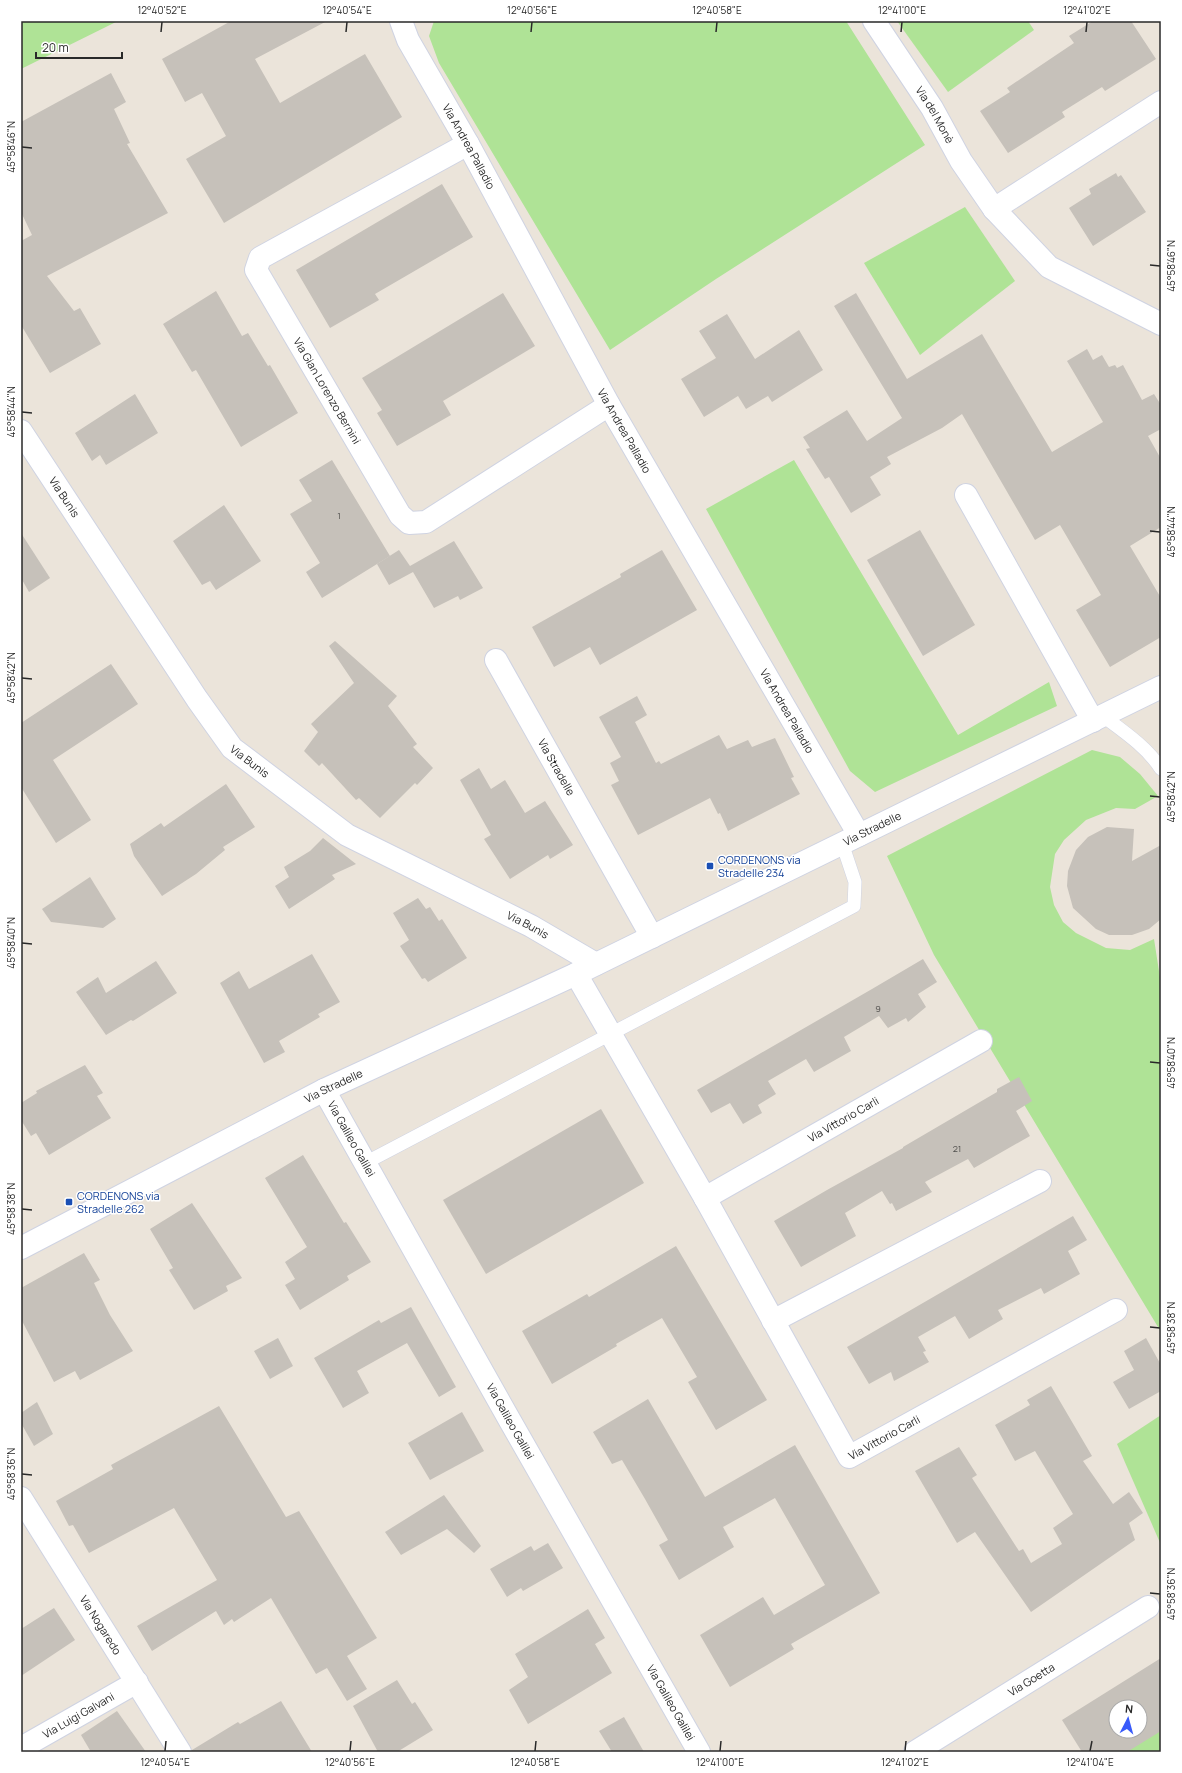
<svg xmlns="http://www.w3.org/2000/svg" width="1182" height="1773" font-family="Manrope,sans-serif">
	<style>
		.green { fill: #afe396 }
		.building { fill: #c6c1ba; fill-rule: evenodd }
		.lines { fill: none; stroke-linecap: round; stroke-linejoin: round }
		.lane-casing { stroke: #cfd3e2; stroke-width: 14 }
		.street-casing { stroke: #cfd3e2; stroke-width: 24 }
		.lane { stroke: #fff; stroke-width: 13 }
		.street { stroke: #fff; stroke-width: 22 }
		.ticks { fill: none; stroke: #292929; stroke-width: 1.5 }
		.transit-dot { fill: #1a4fb4; stroke: #fff; stroke-width: 1.5 }
		.labels { text-anchor: middle; stroke-width: 3; stroke-linejoin: round; paint-order: stroke }
		.number-label { font-size: 9px; fill: #504f4d }
		.street-label { font-size: 11px; fill: #292929; stroke: #fff }
		.transit-label { font-size: 11px; fill: #164399; stroke: #fff; text-anchor: start }
		.neatline { fill: none; stroke: #292929; stroke-width: 1.5 }
		.ticks-label { font-size: 10px; text-anchor: middle; fill: #292929 }
	</style>
	<rect width="100%" height="100%" fill="#ebe4da"/>
	<!-- green -->
	<g class="green">
		<polygon points="21,21 118,21 21,69"/>
		<polygon points="434,21 846,21 925,145 716,279 610,350 439,63 429,36"/>
		<polygon points="897,21 1028,21 1034,30 948,92"/>
		<polygon points="965,207 1015,281 920,355 864,263"/>
		<polygon points="794,460 958,735 1049,682 1057,706 875,792 850,771 706,509"/>
		<polygon points="1092,750 1120,757 1140,774 1158,796 1135,809 1116,808 1086,820 1064,840 1055,854 1050,887 1054,905 1063,922 1076,933 1106,948 1130,950 1154,939 1161,984 1161,1332 934,955 887,856"/>
		<polygon points="1161,1415 1161,1545 1117,1444"/>
		<polygon points="1161,1725 1161,1752 1113,1752"/>
	</g>
	<!-- building -->
	<g class="building">
		<polygon points="231,21 327,21 255,59 280,103 365,54 402,117 224,223 186,159 226,136 202,93 185,102 162,59"/>
		<polygon points="1093,21 1131,21 1156,59 1105,91 1102,87 1062,112 1065,117 1008,153 980,111 1010,92 1007,88 1074,43 1069,36"/>
		<polygon points="111,73 126,102 114,109 130,143 127,144 168,213 47,276 74,311 80,308 101,344 50,373 21,325 21,241 32,235 21,212 21,122"/>
		<polygon points="1116,173 1118,177 1121,175 1146,212 1093,246 1069,208 1091,194 1089,189"/>
		<polygon points="442,184 473,237 375,294 379,300 330,328 296,270"/>
		<polygon points="216,291 242,336 248,333 268,366 270,365 298,413 241,447 196,370 192,372 163,324"/>
		<polygon points="503,293 535,346 443,401 451,415 397,446 377,413 382,410 362,378"/>
		<polygon points="856,293 907,379 982,334 1052,452 1103,422 1067,361 1087,349 1093,360 1102,355 1109,367 1115,365 1117,368 1123,365 1142,400 1154,394 1161,405 1161,429 1148,436 1161,459 1161,527 1130,546 1161,598 1161,637 1110,667 1076,610 1101,595 1060,525 1035,540 962,414 942,428 887,457 891,464 870,477 881,495 851,513 829,477 825,479 806,449 810,448 803,437 847,410 867,441 902,418 834,306"/>
		<polygon points="727,314 755,359 799,330 823,370 772,402 768,396 746,409 738,396 704,417 681,379 716,358 699,331"/>
		<polygon points="135,394 158,433 106,465 100,455 92,461 75,433"/>
		<polygon points="332,460 390,556 322,598 306,572 320,563 290,514 312,501 299,480"/>
		<polygon points="224,505 261,561 216,590 210,581 202,585 173,541"/>
		<polygon points="920,530 975,625 923,656 867,560"/>
		<polygon points="21,533 50,578 29,592 21,578"/>
		<polygon points="454,541 483,588 460,600 458,596 434,608 413,572 389,585 377,564 399,550 410,566"/>
		<polygon points="662,550 697,610 600,665 590,647 554,667 532,627 621,577 620,574"/>
		<polygon points="335,641 397,696 388,706 417,744 413,747 433,768 417,785 415,783 380,818 359,798 356,800 322,763 319,766 304,751 318,732 311,724 354,683 329,646"/>
		<polygon points="111,664 138,704 53,760 91,820 56,843 21,787 21,723"/>
		<polygon points="637,696 647,715 635,722 656,763 659,761 661,764 719,735 727,749 748,740 752,747 775,738 794,777 791,778 800,794 728,831 720,813 718,814 710,798 638,835 611,785 619,781 610,763 621,757 599,717"/>
		<polygon points="479,768 491,789 505,780 525,813 545,801 573,845 550,859 548,855 510,879 484,839 491,835 460,780"/>
		<polygon points="226,784 255,827 223,847 225,850 196,874 162,896 134,856 130,844 161,823 164,827"/>
		<polygon points="1107,827 1134,829 1132,861 1161,845 1161,919 1149,929 1132,935 1109,935 1096,929 1073,908 1067,886 1068,871 1076,850 1088,837"/>
		<polygon points="323,838 356,864 332,875 335,879 289,909 275,886 289,877 284,867 310,851"/>
		<polygon points="90,877 116,919 103,928 51,922 42,909"/>
		<polygon points="418,898 426,909 430,907 439,921 442,919 467,958 428,982 425,978 422,979 400,946 409,940 393,913"/>
		<polygon points="312,954 340,1002 318,1014 320,1017 279,1041 285,1052 264,1063 220,983 239,971 249,989"/>
		<polygon points="923,959 937,982 918,994 926,1007 908,1022 906,1018 888,1028 879,1016 844,1037 851,1051 814,1072 806,1059 768,1081 776,1094 758,1105 762,1113 743,1124 730,1103 711,1113 697,1090 872,989"/>
		<polygon points="156,961 177,993 133,1021 131,1020 106,1035 76,992 98,977 106,993"/>
		<polygon points="85,1065 103,1093 97,1096 111,1118 49,1155 36,1133 31,1136 21,1120 21,1103 37,1093 36,1091"/>
		<polygon points="1019,1077 1032,1101 1016,1111 1030,1136 974,1168 968,1159 925,1182 932,1192 896,1211 892,1203 890,1204 882,1191 845,1213 856,1236 801,1267 774,1221 827,1190 903,1148 903,1147 997,1092 997,1089"/>
		<polygon points="601,1109 644,1183 486,1274 443,1200"/>
		<polygon points="303,1155 344,1223 346,1222 371,1262 347,1276 349,1280 300,1310 285,1285 295,1279 285,1262 307,1247 265,1178"/>
		<polygon points="192,1203 242,1278 226,1286 228,1291 194,1310 169,1270 173,1268 150,1229"/>
		<polygon points="1073,1216 1087,1240 1068,1251 1080,1274 1044,1294 1041,1288 998,1310 1003,1319 969,1339 955,1316 918,1337 926,1351 923,1352 929,1362 894,1381 891,1372 869,1384 847,1347"/>
		<polygon points="676,1246 767,1400 716,1430 688,1382 697,1377 662,1318 616,1344 617,1346 552,1384 522,1331 587,1294 589,1297"/>
		<polygon points="84,1253 100,1280 94,1283 110,1315 133,1351 80,1380 75,1371 54,1382 21,1319 21,1288"/>
		<polygon points="411,1307 456,1387 439,1397 407,1343 357,1371 369,1393 343,1408 314,1358 379,1320 381,1323"/>
		<polygon points="278,1338 293,1366 270,1379 254,1351"/>
		<polygon points="1146,1338 1161,1365 1161,1391 1129,1409 1113,1382 1134,1370 1124,1351"/>
		<polygon points="1051,1386 1092,1456 1083,1461 1113,1504 1129,1492 1143,1513 1129,1523 1135,1540 1031,1612 975,1532 957,1543 915,1471 959,1447 977,1475 972,1478 1019,1551 1023,1549 1031,1563 1062,1544 1053,1528 1073,1514 1035,1451 1015,1461 995,1425 1030,1405 1027,1400"/>
		<polygon points="648,1399 705,1497 795,1445 880,1593 791,1644 794,1649 730,1687 700,1635 763,1597 774,1615 825,1585 775,1498 723,1527 734,1547 679,1580 659,1545 668,1540 645,1499 622,1460 612,1464 593,1432"/>
		<polygon points="37,1402 53,1434 34,1446 21,1423 21,1413"/>
		<polygon points="219,1406 286,1517 299,1511 377,1638 347,1656 367,1689 347,1701 327,1668 316,1674 271,1598 234,1622 232,1619 224,1625 216,1611 152,1651 137,1626 217,1580 174,1508 89,1553 73,1525 69,1526 56,1501 113,1469 111,1465"/>
		<polygon points="462,1412 484,1451 430,1480 408,1443"/>
		<polygon points="444,1495 481,1546 474,1553 447,1529 401,1555 385,1532"/>
		<polygon points="548,1543 563,1568 523,1591 521,1588 507,1597 490,1569 531,1546 534,1551"/>
		<polygon points="54,1608 75,1640 21,1676 21,1629"/>
		<polygon points="588,1609 605,1638 595,1644 612,1673 528,1724 509,1690 528,1677 515,1654"/>
		<path d="M 1161,1658 L 1161,1731 L 1127,1752 L 1082,1752 L 1062,1720 ZM 1116,1707 L 1140,1707 L 1140,1731 L 1116,1731 Z"/>
		<polygon points="397,1680 412,1704 415,1702 433,1730 397,1752 378,1752 353,1706"/>
		<polygon points="281,1701 312,1752 192,1752 192,1750 238,1722 240,1724"/>
		<polygon points="117,1711 146,1752 91,1752 81,1735"/>
		<polygon points="624,1717 644,1752 612,1752 599,1731"/>
	</g>
	<g class="lines">
		<defs>
			<g id="lane">
				<path d="M 1103,716 C 1123,731 1147,747 1161,769"/>
				<polyline points="365,1163 854,906 855,882 842,843"/>
			</g>
			<g id="street">
				<path id="s1" d="M 401,21 L 408,40 L 468,144 L 609,405 L 859,835"/>
				<path id="s2" d="M 874,21 L 932,108 L 961,161 L 994,209 L 1049,267 L 1161,324"/>
				<path id="s3" d="M 468,144 L 260,258 L 256,270 L 400,515 L 409,523 L 426,522 L 609,405"/>
				<polyline points="994,209 1161,102"/>
				<path id="s4" d="M 21,431 L 197,699 L 232,748 L 347,835 L 531,926 L 596,964"/>
				<polyline points="966,495 1093,721"/>
				<path id="s5" d="M 496,660 L 652,937"/>
				<path id="s6" d="M 576,974 L 705,1198 L 849,1457 L 1116,1310"/>
				<path id="s7" d="M 324,1090 L 509,1419 L 699,1752"/>
				<path id="s8" d="M 705,1198 L 981,1041"/>
				<path id="s9" d="M 21,1248 L 324,1090 L 576,974 L 1161,687"/>
				<polyline points="773,1321 1040,1181"/>
				<path id="s10" d="M 21,1498 L 180,1752"/>
				<path id="s11" d="M 21,1748 L 137,1682"/>
				<path id="s12" d="M 915,1752 L 1148,1607"/>
			</g>
		</defs>
		<!-- lane casing -->
		<use href="#lane" class="lane-casing"/>
		<!-- street casing -->
		<use href="#street" class="street-casing"/>
		<!-- lane -->
		<use href="#lane" class="lane"/>
		<!-- street -->
		<use href="#street" class="street"/>
	</g>
	<!-- ticks -->
	<path class="ticks" d="M 161,32 L 162,22M 346,32 L 347,22M 531,32 L 532,22M 716,32 L 717,22M 901,32 L 902,22M 1086,32 L 1087,22M 22,147 L 32,148M 1150,265 L 1160,266M 22,412 L 32,413M 1150,531 L 1160,532M 22,678 L 32,679M 1150,796 L 1160,797M 22,943 L 32,944M 1150,1062 L 1160,1063M 22,1209 L 32,1210M 1150,1327 L 1160,1328M 22,1474 L 32,1475M 1150,1593 L 1160,1594M 165,1751 L 166,1741M 350,1751 L 351,1741M 535,1751 L 536,1741M 720,1751 L 721,1741M 905,1751 L 906,1741M 1090,1751 L 1092,1741"/>
	<!-- markers -->
	<g class="transit-dot">
		<rect x="706" y="862" width="8" height="8" rx="2"/>
		<rect x="65" y="1198" width="8" height="8" rx="2"/>
	</g>
	<g class="labels">
		<!-- number labels -->
		<g class="number-label">
			<text x="339" y="519">1</text>
			<text x="878" y="1012">9</text>
			<text x="957" y="1152">21</text>
		</g>
		<!-- street labels -->
		<g class="street-label">
			<text dy="4" stroke="none"><textPath href="#s2" startOffset="112">Via del Monè</textPath></text>
			<text dy="4" stroke="none"><textPath href="#s1" startOffset="143">Via Andrea Palladio</textPath></text>
			<text dy="4" stroke="none"><textPath href="#s3" startOffset="390">Via Gian Lorenzo Bernini</textPath></text>
			<text dy="4" stroke="none"><textPath href="#s1" startOffset="467">Via Andrea Palladio</textPath></text>
			<text dy="4" stroke="none"><textPath href="#s4" startOffset="79">Via Bunis</textPath></text>
			<text dy="4" stroke="none"><textPath href="#s1" startOffset="791">Via Andrea Palladio</textPath></text>
			<text dy="4" stroke="none"><textPath href="#s4" startOffset="403">Via Bunis</textPath></text>
			<text dy="4" stroke="none"><textPath href="#s5" startOffset="123">Via Stradelle</textPath></text>
			<text dy="4" stroke="none"><textPath href="#s9" startOffset="949">Via Stradelle</textPath></text>
			<text dy="4" stroke="none"><textPath href="#s4" startOffset="727">Via Bunis</textPath></text>
			<text dy="4" stroke="none"><textPath href="#s9" startOffset="352">Via Stradelle</textPath></text>
			<text dy="4" stroke="none"><textPath href="#s8" startOffset="159">Via Vittorio Carli</textPath></text>
			<text dy="4" stroke="none"><textPath href="#s7" startOffset="56">Via Galileo Galilei</textPath></text>
			<text dy="4" stroke="none"><textPath href="#s7" startOffset="380">Via Galileo Galilei</textPath></text>
			<text dy="4" stroke="none"><textPath href="#s6" startOffset="595">Via Vittorio Carli</textPath></text>
			<text dy="4" stroke="none"><textPath href="#s10" startOffset="150">Via Nogaredo</textPath></text>
			<text dy="4" stroke="none"><textPath href="#s12" startOffset="137">Via Goetta</textPath></text>
			<text dy="4" stroke="none"><textPath href="#s7" startOffset="704">Via Galileo Galilei</textPath></text>
			<text dy="4" stroke="none"><textPath href="#s11" startOffset="66">Via Luigi Galvani</textPath></text>
		</g>
		<!-- transit labels -->
		<g class="transit-label">
			<text x="718" y="864">CORDENONS via<tspan x="718" dy="13">Stradelle 234</tspan></text>
			<text x="77" y="1200">CORDENONS via<tspan x="77" dy="13">Stradelle 262</tspan></text>
		</g>
	</g>
	<!-- border -->
	<rect width="1182" height="1773" fill="none" stroke="#ffffff" stroke-width="44"/>
	<!-- north arrow -->
	<g transform="translate(1128 1719) rotate(6)"><circle r="19" fill="#ffffff" stroke="#a9a9a9"/>
	<path d="M0-3L7 15L0 10L-7 15Z" fill="#385afa"/>
	<text y="-6" font-size="11" font-weight="bold" text-anchor="middle" fill="#292929">N</text>
	</g>
	<!-- scale -->
	<path d="M36 52v6h86v-6" fill="none" stroke="#292929" stroke-width="2"/>
	<text x="42" y="52" font-size="12" fill="#292929" stroke="#ffffff" stroke-width="3" paint-order="stroke">20 m</text>
	<rect x="22" y="22" width="1138" height="1729" class="neatline"/>
	<g class="ticks-label">
		<text x="162" y="14">12°40'52"E</text>
		<text x="347" y="14">12°40'54"E</text>
		<text x="532" y="14">12°40'56"E</text>
		<text x="717" y="14">12°40'58"E</text>
		<text x="902" y="14">12°41'00"E</text>
		<text x="1087" y="14">12°41'02"E</text>
		<text transform="translate(11 147) rotate(-90)" y="4">45°58'46"N</text>
		<text transform="translate(1171 266) rotate(-90)" y="4">45°58'46"N</text>
		<text transform="translate(11 412) rotate(-90)" y="4">45°58'44"N</text>
		<text transform="translate(1171 532) rotate(-90)" y="4">45°58'44"N</text>
		<text transform="translate(11 678) rotate(-90)" y="4">45°58'42"N</text>
		<text transform="translate(1171 797) rotate(-90)" y="4">45°58'42"N</text>
		<text transform="translate(11 943) rotate(-90)" y="4">45°58'40"N</text>
		<text transform="translate(1171 1063) rotate(-90)" y="4">45°58'40"N</text>
		<text transform="translate(11 1209) rotate(-90)" y="4">45°58'38"N</text>
		<text transform="translate(1171 1328) rotate(-90)" y="4">45°58'38"N</text>
		<text transform="translate(11 1474) rotate(-90)" y="4">45°58'36"N</text>
		<text transform="translate(1171 1594) rotate(-90)" y="4">45°58'36"N</text>
		<text x="165" y="1766">12°40'54"E</text>
		<text x="350" y="1766">12°40'56"E</text>
		<text x="535" y="1766">12°40'58"E</text>
		<text x="720" y="1766">12°41'00"E</text>
		<text x="905" y="1766">12°41'02"E</text>
		<text x="1090" y="1766">12°41'04"E</text>
	</g>
</svg>
